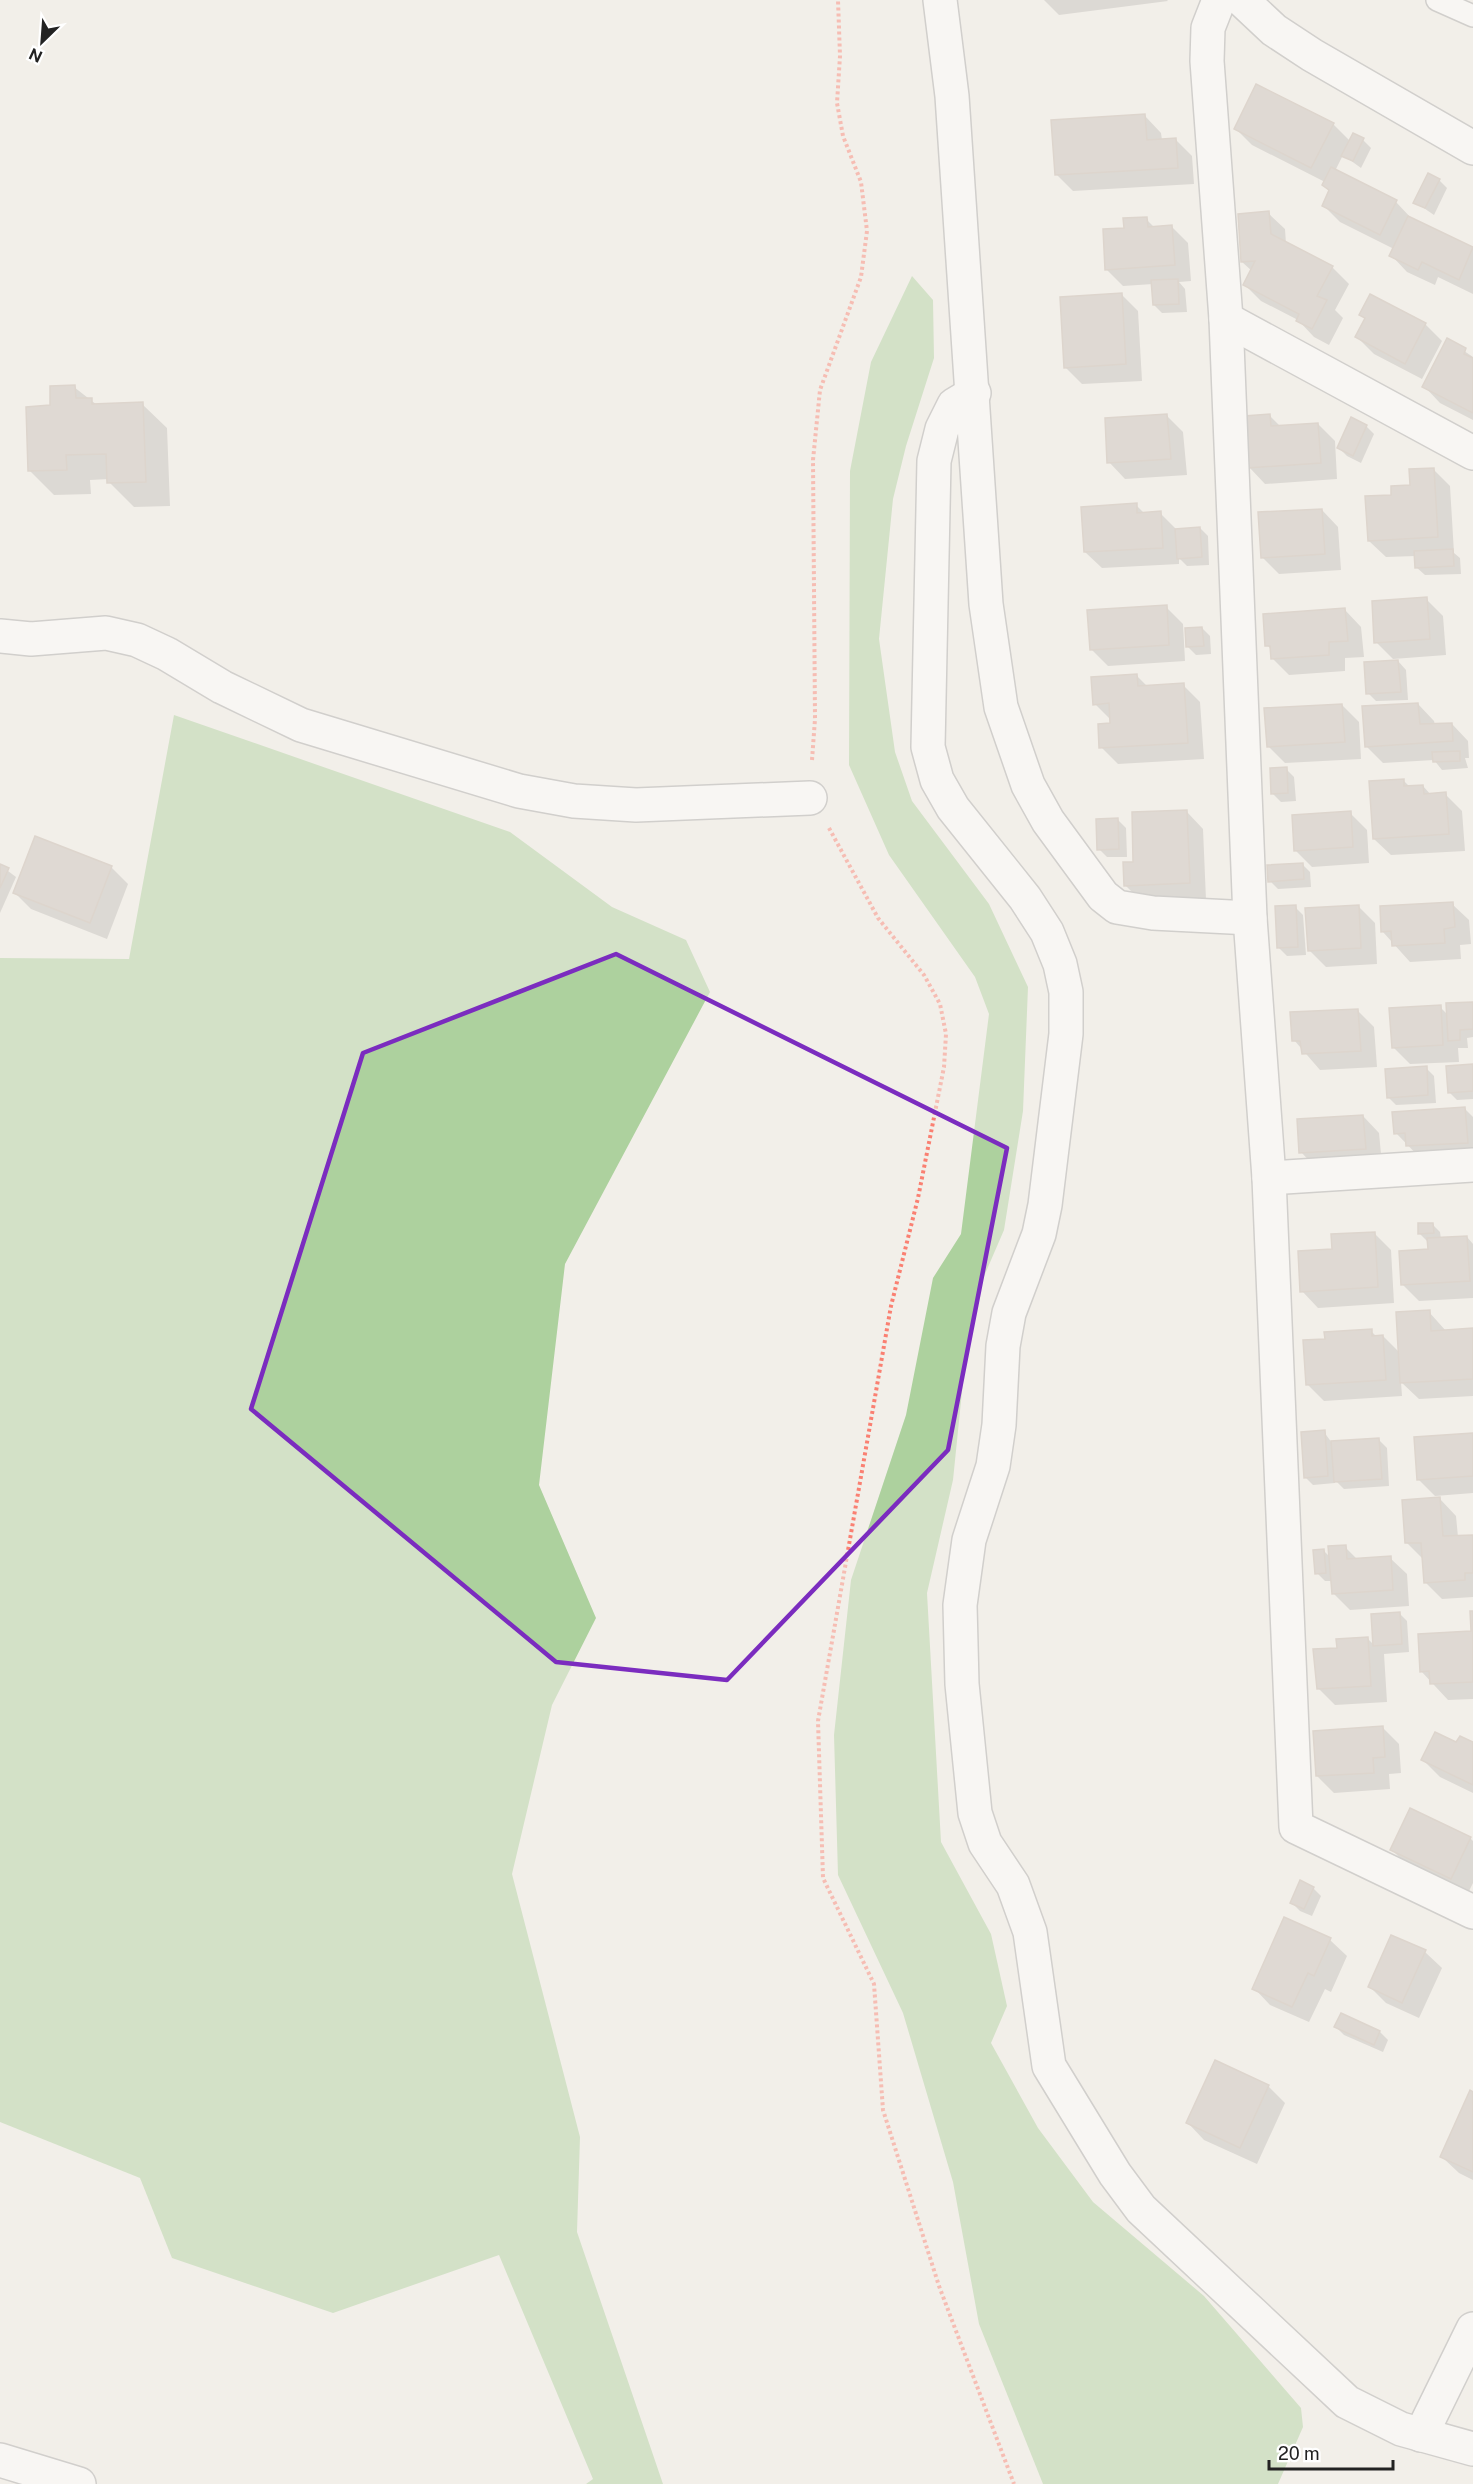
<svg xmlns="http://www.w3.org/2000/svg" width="1473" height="2484" font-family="'Public Sans',sans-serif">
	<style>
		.forest { fill: #add19e }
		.shadow { fill: #0003 }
		.building { fill: #c7bfb8; stroke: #c4b6ab; stroke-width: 1.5 }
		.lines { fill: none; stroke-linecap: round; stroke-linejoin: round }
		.service-casing { stroke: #a9a9a9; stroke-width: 24 }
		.minor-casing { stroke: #a9a9a9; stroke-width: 36 }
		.path { stroke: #fa8072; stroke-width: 4; stroke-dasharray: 3 3; stroke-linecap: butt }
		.service { stroke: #fff; stroke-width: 21 }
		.minor { stroke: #fff; stroke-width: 33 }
		.marked { fill: none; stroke: #7b2cbf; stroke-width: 4.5; stroke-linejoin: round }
	</style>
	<rect width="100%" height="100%" fill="#f2efe9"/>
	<!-- forest -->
	<g class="forest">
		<polygon points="912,276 933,300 934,358 906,446 893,499 879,639 895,752 912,801 989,904 1028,987 1023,1111 1004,1230 979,1288 964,1372 953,1480 927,1593 941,1842 991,1934 1007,2006 991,2043 1038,2128 1093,2202 1204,2296 1301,2408 1303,2427 1278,2484 1043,2484 979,2324 953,2182 903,2013 838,1875 834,1735 851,1580 906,1415 933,1278 961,1234 989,1014 975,977 889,855 849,765 850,471 871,362"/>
		<polygon points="174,715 510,832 612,907 686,940 710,992 565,1264 539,1485 596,1618 552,1705 512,1874 580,2137 577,2232 663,2484 586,2484 593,2479 499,2255 333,2313 172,2258 140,2178 0,2122 0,958 129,959"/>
	</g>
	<!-- shadow -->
	<g class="shadow">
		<polygon points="1044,0 1167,0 1168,1 1059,15"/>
		<polygon points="1145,116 1161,133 1162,140 1175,139 1192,156 1194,184 1073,191 1056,174"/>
		<polygon points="1333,124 1350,141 1363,140 1371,148 1361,168 1343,155 1335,171 1396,202 1412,219 1473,249 1473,294 1438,277 1435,285 1407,272 1391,255 1394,249 1340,222 1324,206 1330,192 1323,185 1325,182 1252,145 1236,129"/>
		<polygon points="1439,180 1447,188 1434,215 1415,202"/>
		<polygon points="1268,213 1285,229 1286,244 1332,267 1349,284 1335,310 1343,318 1329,345 1314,337 1298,320 1261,301 1245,285 1252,271 1242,262"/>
		<polygon points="1146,219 1155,228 1171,226 1188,243 1191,281 1179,282 1185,289 1187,312 1162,313 1154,305 1153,284 1123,286 1106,269 1126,229"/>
		<polygon points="1121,294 1138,311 1142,381 1082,384 1066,368"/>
		<polygon points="1371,296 1425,324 1442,341 1422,379 1374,354 1357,337 1366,319 1361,314"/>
		<polygon points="1448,340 1473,357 1473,420 1440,403 1424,386"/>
		<polygon points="74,387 97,405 142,404 167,428 170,506 134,507 109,482 109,479 90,480 91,494 54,495 30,471 52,406"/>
		<polygon points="1167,416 1183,432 1187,475 1125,479 1109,462"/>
		<polygon points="1270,416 1281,427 1318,424 1335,441 1337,479 1265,484 1249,467"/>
		<polygon points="1366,426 1374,434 1361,463 1347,456 1339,448"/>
		<polygon points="1433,469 1450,486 1454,553 1460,558 1461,574 1425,575 1416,567 1416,556 1386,557 1369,541 1393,496"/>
		<polygon points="1136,505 1145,514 1160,513 1177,530 1200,528 1208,536 1209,565 1187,566 1179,558 1179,564 1102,568 1085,552"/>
		<polygon points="1322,510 1338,527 1341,570 1279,574 1262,557"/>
		<polygon points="1426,599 1443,616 1446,655 1393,659 1376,642"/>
		<polygon points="1166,607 1183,624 1185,661 1108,666 1091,649"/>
		<polygon points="1345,610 1361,627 1364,657 1345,658 1345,671 1289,675 1272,658 1272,650 1267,645"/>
		<polygon points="1202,628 1210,636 1211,654 1196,655 1188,647"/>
		<polygon points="1398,661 1406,670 1408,700 1376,701 1368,693"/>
		<polygon points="1136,675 1148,687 1183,685 1200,702 1204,759 1118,764 1101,747 1112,721 1095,704"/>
		<polygon points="1418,704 1434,721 1435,725 1452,724 1468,741 1469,758 1465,758 1468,768 1442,770 1434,760 1383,763 1366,746"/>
		<polygon points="1342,705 1359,722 1361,759 1285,763 1268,746"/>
		<polygon points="1286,769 1294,777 1296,801 1281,802 1273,794"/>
		<polygon points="1403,780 1410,787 1423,786 1431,795 1445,794 1462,811 1465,851 1391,855 1374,839"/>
		<polygon points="1187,812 1203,829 1206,900 1142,902 1125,885"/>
		<polygon points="1350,813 1367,830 1369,863 1312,867 1295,850"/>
		<polygon points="1118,820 1126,828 1127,857 1107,857 1099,849"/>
		<polygon points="1302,864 1310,872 1311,887 1278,889 1270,881"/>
		<polygon points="0,865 16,877 0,913"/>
		<polygon points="111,867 128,884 107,939 31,909 15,893"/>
		<polygon points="1452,904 1469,920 1471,944 1460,945 1461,959 1410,962 1383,932"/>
		<polygon points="1358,906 1375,923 1377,964 1326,967 1309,950"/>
		<polygon points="1295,907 1303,915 1306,955 1287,956 1279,948"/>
		<polygon points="1473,1004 1473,1037 1467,1038 1468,1048 1458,1048 1459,1062 1410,1064 1394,1048 1440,1007 1448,1015"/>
		<polygon points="1357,1010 1374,1027 1377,1067 1320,1070 1294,1040"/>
		<polygon points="1473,1065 1473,1099 1457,1100 1449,1092"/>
		<polygon points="1426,1068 1434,1076 1436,1103 1396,1105 1388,1097"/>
		<polygon points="1465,1109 1473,1117 1473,1159 1424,1162 1396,1133"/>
		<polygon points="1363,1116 1379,1133 1382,1165 1317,1169 1301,1152"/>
		<polygon points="1432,1224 1440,1232 1441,1239 1467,1237 1473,1244 1473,1298 1419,1301 1403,1285 1430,1250 1428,1242 1420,1234"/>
		<polygon points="1374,1233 1391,1250 1394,1303 1318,1308 1302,1291 1334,1250"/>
		<polygon points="1429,1312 1446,1331 1473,1330 1473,1396 1419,1399 1401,1382 1402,1396 1324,1401 1307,1384 1326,1340 1371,1331 1377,1337 1383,1336 1400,1353"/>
		<polygon points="1324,1432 1332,1443 1379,1440 1387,1448 1389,1486 1344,1489 1335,1480 1335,1483 1313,1485 1305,1477"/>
		<polygon points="1473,1435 1473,1493 1435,1496 1418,1479"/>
		<polygon points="1440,1499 1456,1516 1458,1537 1473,1536 1473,1597 1442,1599 1425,1582 1423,1559 1407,1543"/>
		<polygon points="1345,1547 1358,1560 1390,1558 1407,1574 1409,1606 1350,1610 1333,1593 1332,1581 1325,1581 1317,1573 1324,1551 1331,1558"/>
		<polygon points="1399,1613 1407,1621 1409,1652 1384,1654 1387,1702 1335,1705 1318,1688 1338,1649 1367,1638 1375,1646"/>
		<polygon points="1473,1613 1473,1699 1448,1700 1421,1671 1473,1632"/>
		<polygon points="1383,1728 1399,1744 1401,1773 1389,1774 1390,1789 1334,1793 1317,1776"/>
		<polygon points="1473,1743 1473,1793 1440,1777 1423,1760 1457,1744"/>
		<polygon points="1470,1838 1473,1841 1473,1883 1467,1895 1408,1866 1392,1850"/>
		<polygon points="1313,1888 1321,1896 1312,1916 1300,1911 1292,1903"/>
		<polygon points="1392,1937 1425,1952 1442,1968 1419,2018 1386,2003 1369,1986"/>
		<polygon points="1330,1940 1347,1956 1331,1992 1325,1989 1309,2022 1270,2005 1254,1988"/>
		<polygon points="1341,2015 1380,2032 1388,2040 1383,2052 1344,2035 1336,2027"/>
		<polygon points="1268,2086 1285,2103 1257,2164 1204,2140 1188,2123"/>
		<polygon points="1473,2093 1473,2180 1459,2173 1442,2157"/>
	</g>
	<!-- building -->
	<g class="building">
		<polygon points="1256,84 1334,123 1311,168 1234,129"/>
		<polygon points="1145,114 1147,140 1176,138 1178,168 1055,175 1051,120"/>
		<polygon points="1353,133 1364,138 1353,161 1341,156"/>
		<polygon points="1331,167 1397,200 1380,235 1322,206 1329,190 1322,185"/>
		<polygon points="1428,173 1440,179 1425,208 1413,203"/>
		<polygon points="1269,211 1271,234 1333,266 1317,296 1327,300 1312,329 1296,321 1299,314 1243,285 1255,261 1241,262 1238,214"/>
		<polygon points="1408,216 1473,247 1459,280 1422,262 1418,270 1389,256"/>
		<polygon points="1147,217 1148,227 1172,225 1175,265 1105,270 1103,229 1124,228 1123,218"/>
		<polygon points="1178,279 1179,304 1153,305 1151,280"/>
		<polygon points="1122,293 1126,364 1064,368 1060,297"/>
		<polygon points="1370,294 1426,323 1405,364 1355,337 1365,318 1359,315"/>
		<polygon points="1447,338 1466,348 1464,354 1473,358 1473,413 1422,387"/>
		<polygon points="75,385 76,398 92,398 92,404 143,402 146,482 107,483 106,454 66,455 67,470 28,471 26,407 50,405 50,386"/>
		<polygon points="1167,414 1171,459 1107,463 1105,418"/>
		<polygon points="1270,414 1271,426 1318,423 1321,463 1247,468 1244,416"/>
		<polygon points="1351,417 1367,425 1353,456 1337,448"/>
		<polygon points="1434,468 1438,537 1368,541 1365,496 1391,495 1391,486 1410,485 1409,469"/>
		<polygon points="1137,503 1137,513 1161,511 1163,548 1084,552 1081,507"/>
		<polygon points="1322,509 1325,554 1261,558 1258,512"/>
		<polygon points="1200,527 1202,557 1177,559 1175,529"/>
		<polygon points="1453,549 1454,566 1415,568 1414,551"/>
		<polygon points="1427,597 1430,639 1374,643 1372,601"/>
		<polygon points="1167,605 1169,645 1090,650 1087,610"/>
		<polygon points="1345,608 1348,641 1329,642 1329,655 1271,659 1270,646 1265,646 1263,614"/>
		<polygon points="1202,627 1204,646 1186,647 1185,628"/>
		<polygon points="1398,660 1401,692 1366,694 1364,662"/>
		<polygon points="1137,674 1138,686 1184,683 1188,743 1099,748 1098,724 1110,723 1109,703 1093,705 1091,677"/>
		<polygon points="1418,703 1420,724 1452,723 1453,741 1365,747 1362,706"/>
		<polygon points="1342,704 1345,742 1267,747 1264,708"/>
		<polygon points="1460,751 1460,761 1433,762 1432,752"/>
		<polygon points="1287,767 1288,793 1271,794 1270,768"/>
		<polygon points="1404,779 1404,786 1423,785 1424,794 1446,792 1449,834 1373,839 1369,781"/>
		<polygon points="1187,810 1190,883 1124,886 1123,862 1133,862 1132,812"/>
		<polygon points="1351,811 1353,847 1294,851 1292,815"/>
		<polygon points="1118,818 1119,849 1097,850 1096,819"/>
		<polygon points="35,836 112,866 90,923 13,893"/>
		<polygon points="1303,863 1304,879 1268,882 1267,865"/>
		<polygon points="0,864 9,868 0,888"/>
		<polygon points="1453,902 1455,927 1444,929 1445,943 1392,946 1391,931 1381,932 1380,906"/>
		<polygon points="1296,905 1298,947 1277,948 1275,906"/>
		<polygon points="1359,905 1361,948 1308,951 1305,908"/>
		<polygon points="1473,1002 1473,1029 1460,1030 1460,1040 1448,1041 1446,1003"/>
		<polygon points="1441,1005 1443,1045 1392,1048 1389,1008"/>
		<polygon points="1358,1009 1361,1051 1302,1054 1300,1041 1292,1041 1290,1012"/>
		<polygon points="1473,1064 1473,1091 1448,1093 1446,1066"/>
		<polygon points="1427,1066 1428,1095 1387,1098 1385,1069"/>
		<polygon points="1465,1107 1468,1143 1406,1146 1405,1133 1394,1134 1392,1112"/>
		<polygon points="1363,1115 1366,1149 1299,1153 1297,1119"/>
		<polygon points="1418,1223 1433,1223 1434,1233 1418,1234"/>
		<polygon points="1375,1232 1378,1287 1300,1292 1298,1251 1332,1249 1331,1234"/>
		<polygon points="1467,1236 1470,1281 1401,1285 1399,1251 1428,1249 1427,1238"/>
		<polygon points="1430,1310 1431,1331 1473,1328 1473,1379 1400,1383 1396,1312"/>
		<polygon points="1372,1329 1372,1336 1383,1335 1386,1380 1306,1385 1303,1340 1325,1339 1324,1332"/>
		<polygon points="1325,1430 1328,1476 1304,1478 1301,1432"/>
		<polygon points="1473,1433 1473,1476 1417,1480 1414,1437"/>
		<polygon points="1379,1438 1382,1479 1334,1482 1331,1441"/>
		<polygon points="1440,1497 1443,1536 1473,1535 1473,1573 1465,1573 1465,1580 1424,1583 1421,1543 1405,1543 1402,1500"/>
		<polygon points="1346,1545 1347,1559 1391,1556 1393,1590 1332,1594 1328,1546"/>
		<polygon points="1324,1549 1326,1573 1315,1574 1313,1550"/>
		<polygon points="1470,1611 1473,1611 1473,1682 1430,1684 1429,1671 1420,1672 1418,1634 1471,1631"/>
		<polygon points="1400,1612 1402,1644 1373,1646 1371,1614"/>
		<polygon points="1368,1637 1371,1686 1317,1689 1313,1649 1337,1648 1336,1639"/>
		<polygon points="1383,1726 1385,1757 1373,1758 1374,1773 1316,1776 1313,1731"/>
		<polygon points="1435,1732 1456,1742 1460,1736 1473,1742 1473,1785 1421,1760"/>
		<polygon points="1410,1808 1471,1837 1451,1879 1390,1850"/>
		<polygon points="1300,1880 1314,1887 1304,1909 1290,1903"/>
		<polygon points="1284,1917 1331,1938 1314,1976 1308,1973 1292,2007 1252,1989"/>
		<polygon points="1391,1935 1426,1950 1402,2003 1368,1987"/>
		<polygon points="1341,2013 1380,2031 1374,2045 1334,2027"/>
		<polygon points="1215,2060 1269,2085 1240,2148 1186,2123"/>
		<polygon points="1470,2090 1473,2092 1473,2172 1440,2157"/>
	</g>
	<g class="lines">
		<defs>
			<polyline id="service" points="1437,0 1473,16"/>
			<g id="minor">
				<polyline points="940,0 952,96 986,604 1001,707 1028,785 1048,821 1103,896 1117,907 1153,913 1250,918"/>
				<polyline points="1219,0 1208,28 1207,61 1226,319 1250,918 1269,1178 1296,1827 1473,1912"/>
				<polyline points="1242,0 1274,30 1312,55 1473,148"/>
				<polyline points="1226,319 1473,453"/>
				<polyline points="974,393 954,405 942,429 934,461 928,747 937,780 953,808 1025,898 1047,932 1060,964 1066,992 1066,1034 1045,1205 1039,1234 1009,1313 1003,1346 999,1425 993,1466 969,1540 960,1605 962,1684 975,1813 985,1843 1013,1885 1030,1932 1049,2066 1115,2174 1141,2209 1347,2402 1401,2429 1473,2449"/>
				<polyline points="0,636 31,639 106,633 137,640 167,654 222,687 301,725 519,791 574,801 636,805 810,798"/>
				<polyline points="1269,1178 1473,1165"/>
				<polyline points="1421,2435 1473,2329"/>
				<polyline points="0,2460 79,2484"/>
			</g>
		</defs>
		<!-- service casing -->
		<use href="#service" class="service-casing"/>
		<!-- minor casing -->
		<use href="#minor" class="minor-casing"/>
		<!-- path -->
		<g class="path">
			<polyline points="812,760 815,719 813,460 820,390 861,277 867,231 861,182 843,136 837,103 840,56 838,0"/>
			<polyline points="829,828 878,918 924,975 940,1004 946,1034 944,1067 918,1198 891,1306 818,1721 823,1878 874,1984 883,2110 939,2286 1014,2484"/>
		</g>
		<!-- service -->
		<use href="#service" class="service"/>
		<!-- minor -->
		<use href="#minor" class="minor"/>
	</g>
	<!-- marked area -->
	<path d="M0 0H1473V2484H0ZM 616,954 L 1007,1148 L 948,1450 L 727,1680 L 556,1662 L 251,1409 L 363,1053 Z" fill="#f2efe9" fill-opacity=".55" fill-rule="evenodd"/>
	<path class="marked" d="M 616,954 L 1007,1148 L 948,1450 L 727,1680 L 556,1662 L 251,1409 L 363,1053 Z"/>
	<!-- north arrow -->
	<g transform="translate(42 42) rotate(205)" stroke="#ffffff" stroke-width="4.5" paint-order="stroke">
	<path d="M0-4.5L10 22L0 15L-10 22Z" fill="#222222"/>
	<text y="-9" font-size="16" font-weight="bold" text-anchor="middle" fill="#222222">N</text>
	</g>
	<!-- scale -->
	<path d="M1269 2460v9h124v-9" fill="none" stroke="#222222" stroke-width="3"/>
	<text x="1278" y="2460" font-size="18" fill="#222222" stroke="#ffffff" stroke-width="4.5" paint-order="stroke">20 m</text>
</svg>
